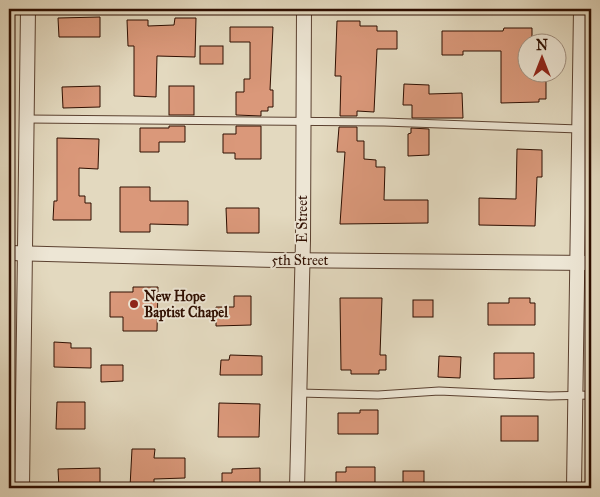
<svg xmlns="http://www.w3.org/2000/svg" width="600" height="497" font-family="'IM FELL Great Primer',serif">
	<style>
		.building { fill: #da987a; stroke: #2e0e00 }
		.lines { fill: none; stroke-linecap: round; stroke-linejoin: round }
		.service-casing { stroke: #5b4130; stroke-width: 9 }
		.minor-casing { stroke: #5b4130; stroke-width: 16 }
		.service { stroke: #ede6d5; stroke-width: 7 }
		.minor { stroke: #ede6d5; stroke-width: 14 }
		.poi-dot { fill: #8f2418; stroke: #ede6d5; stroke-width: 2 }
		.labels { text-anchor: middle; stroke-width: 4; stroke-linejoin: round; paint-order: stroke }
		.street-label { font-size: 14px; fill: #2e0e00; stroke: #ede6d5 }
		.poi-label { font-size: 14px; font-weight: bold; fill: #2e0e00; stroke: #ede6d5; text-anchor: start }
	</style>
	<rect width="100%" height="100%" fill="#e3d9bf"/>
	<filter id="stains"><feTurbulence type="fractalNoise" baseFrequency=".004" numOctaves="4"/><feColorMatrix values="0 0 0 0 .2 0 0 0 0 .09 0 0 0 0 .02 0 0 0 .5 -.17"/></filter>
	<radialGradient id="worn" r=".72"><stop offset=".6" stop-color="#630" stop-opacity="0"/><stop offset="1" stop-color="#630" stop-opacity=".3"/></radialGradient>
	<!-- building -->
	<g class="building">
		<polygon points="100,17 100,37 59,37 58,18"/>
		<polygon points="175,18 196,18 195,57 157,56 156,97 134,96 134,46 128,46 127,20 148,20 148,26 174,25"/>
		<polygon points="337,21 360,21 360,26 377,26 377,31 397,31 397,49 377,49 374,112 357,111 357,116 340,116 341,76 335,76"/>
		<polygon points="230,27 273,27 270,90 273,90 273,107 268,107 268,111 261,111 261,116 236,115 236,92 244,92 244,79 250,79 250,42 230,42"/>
		<polygon points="504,28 532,28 532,42 528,42 528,76 541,76 541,80 546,80 546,99 539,99 539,102 501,103 501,51 463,51 463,55 442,55 442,31 503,31"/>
		<rect x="200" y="46" width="23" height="18"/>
		<polygon points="404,84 429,85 429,94 462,93 463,118 412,118 412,105 403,105"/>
		<polygon points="100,86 100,107 63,108 62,87"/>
		<rect x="169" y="86" width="25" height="29"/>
		<polygon points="169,126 185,126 185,142 159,142 159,152 140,152 140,128 169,128"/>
		<polygon points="236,126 261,126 261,159 235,159 235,153 223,153 223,134 236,134"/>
		<polygon points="339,127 357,127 357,141 364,141 364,159 376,160 376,167 385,167 384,200 428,200 428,223 340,224 345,152 337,152"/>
		<polygon points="411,128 429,129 429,155 408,156 408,134 411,133"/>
		<polygon points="57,138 99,139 98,169 79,168 79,196 85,196 85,203 91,203 91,220 53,220 54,201 57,201"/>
		<polygon points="517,149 542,150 542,177 537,177 535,226 479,225 479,198 516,199"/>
		<polygon points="120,187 150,187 150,201 188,201 188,225 150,224 150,232 120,232"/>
		<polygon points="226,208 259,208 259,233 227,233"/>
		<polygon points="133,287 158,287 157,331 123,331 123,317 110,317 110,292 133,292"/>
		<polygon points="234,296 251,296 251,325 216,326 216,307 234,307"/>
		<polygon points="340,298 382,298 380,355 386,355 386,370 379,370 379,374 351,374 351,370 341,370"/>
		<polygon points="509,298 530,298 530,303 535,303 535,325 488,325 488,303 509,303"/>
		<rect x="413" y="300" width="20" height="17"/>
		<polygon points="54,342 71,343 71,348 91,348 91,368 54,367"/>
		<polygon points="494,353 534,353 534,378 494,379"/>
		<polygon points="230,355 262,356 262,375 220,375 221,360 229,360"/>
		<polygon points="439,356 461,357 460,378 438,377"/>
		<polygon points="101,365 123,365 123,381 101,382"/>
		<polygon points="57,402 85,402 85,429 56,429"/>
		<polygon points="219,403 260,404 259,437 218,437"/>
		<polygon points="360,410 378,410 378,434 338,434 338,413 360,413"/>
		<rect x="501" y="416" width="37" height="25"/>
		<polygon points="132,449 155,449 154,458 185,458 185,478 154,479 154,487 130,487"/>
		<polygon points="346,467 375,467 375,488 336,488 336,472 346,472"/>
		<polygon points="100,468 100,488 59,488 58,469"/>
		<polygon points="260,468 260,488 222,488 222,473 232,473 232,469"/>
		<rect x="403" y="471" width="21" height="17"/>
	</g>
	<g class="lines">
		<defs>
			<g id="service">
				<polyline points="27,119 384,122 579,129"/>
				<polyline points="299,393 378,395 439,391 549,396 591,395"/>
			</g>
			<g id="minor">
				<polyline points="9,253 276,260 591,263"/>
				<polyline points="22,488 28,9"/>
				<polyline points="297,488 303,240 304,9"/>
				<polyline points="574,488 581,9"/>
			</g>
		</defs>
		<!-- service casing -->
		<use href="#service" class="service-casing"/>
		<!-- minor casing -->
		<use href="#minor" class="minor-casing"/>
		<!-- service -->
		<use href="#service" class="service"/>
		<!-- minor -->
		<use href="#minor" class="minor"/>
	</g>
	<!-- markers -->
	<circle class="poi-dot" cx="134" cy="304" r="5"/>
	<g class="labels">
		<!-- street labels -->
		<g class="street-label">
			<text transform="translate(302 219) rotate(-90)" y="5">E Street</text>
			<text x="300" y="265">5th Street</text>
		</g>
		<!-- poi labels -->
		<g class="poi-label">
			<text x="144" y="301">New Hope<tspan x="144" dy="16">Baptist Chapel</tspan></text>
		</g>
	</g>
	<!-- margin -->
	<rect width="600" height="497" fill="none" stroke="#e3d9bf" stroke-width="30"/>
	<rect x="10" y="10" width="580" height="477" fill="none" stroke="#2e0e00" stroke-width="2.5"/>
	<rect x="15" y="15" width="570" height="467" fill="none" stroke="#2e0e00"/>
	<!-- north arrow -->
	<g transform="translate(542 58)"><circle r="24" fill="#ede6d5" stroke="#a19080"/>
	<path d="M0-4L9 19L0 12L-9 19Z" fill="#8f2418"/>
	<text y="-8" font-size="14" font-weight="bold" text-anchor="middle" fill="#2e0e00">N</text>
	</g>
	<rect width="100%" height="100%" filter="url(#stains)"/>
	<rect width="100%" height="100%" fill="url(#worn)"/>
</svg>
